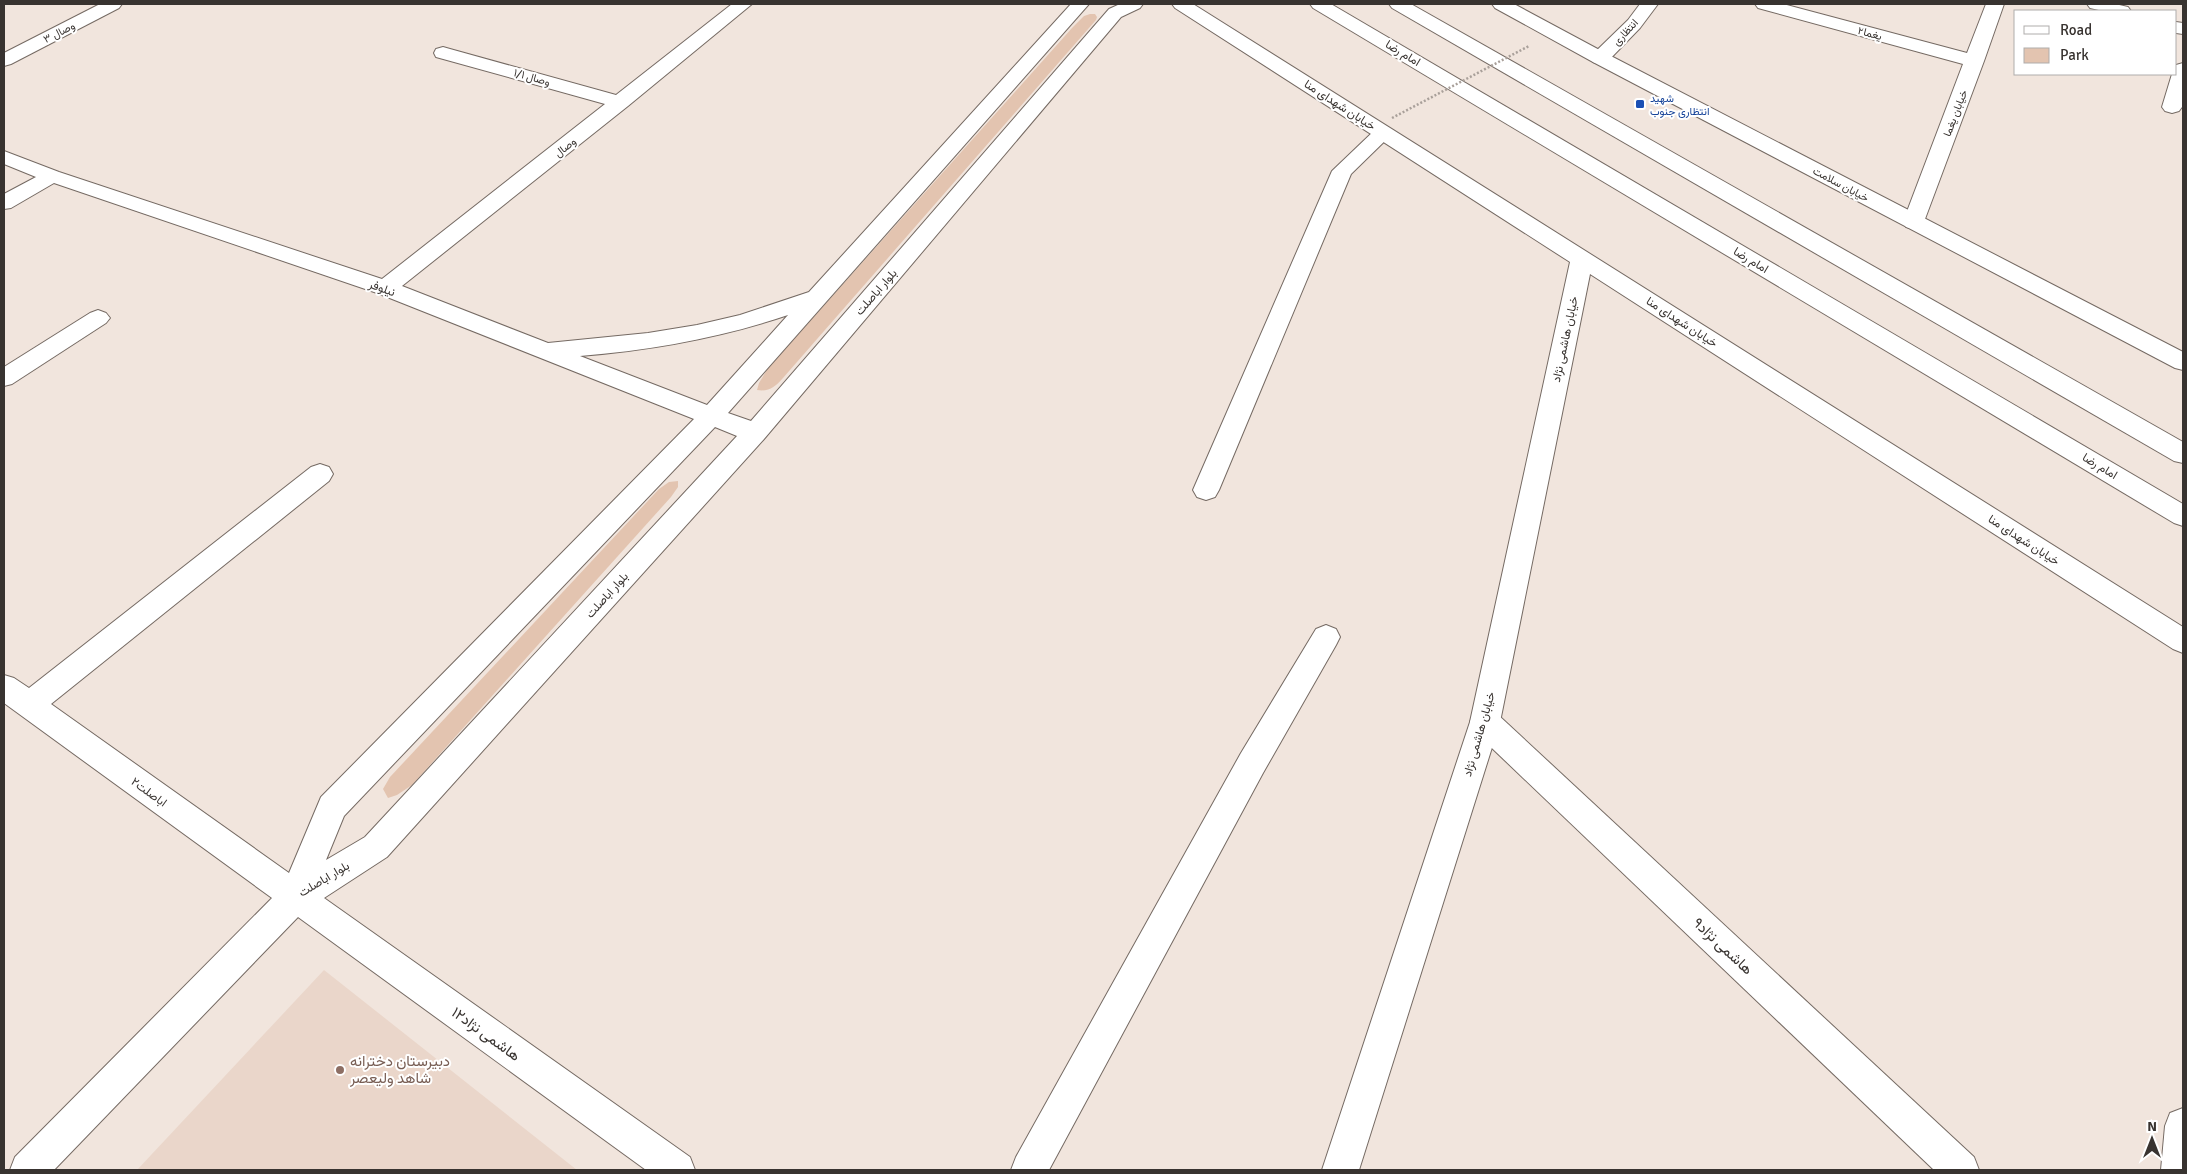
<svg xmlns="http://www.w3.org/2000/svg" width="2187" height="1174" font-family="Signika,Vazirmatn,sans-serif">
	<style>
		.built { fill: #ead6ca }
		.green { fill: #e3c4b0 }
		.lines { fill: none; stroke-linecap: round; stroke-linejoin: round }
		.minor-casing { stroke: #756a63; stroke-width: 2 }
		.tertiary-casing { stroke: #756a63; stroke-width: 2 }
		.secondary-casing { stroke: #756a63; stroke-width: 2 }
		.trunk-casing { stroke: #756a63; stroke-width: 2 }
		.minor { fill: #fff; fill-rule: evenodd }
		.tertiary { fill: #fff; fill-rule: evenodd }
		.secondary { fill: #fff; fill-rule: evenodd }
		.trunk { fill: #fff; fill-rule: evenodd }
		.path-bridge { stroke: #a9a09a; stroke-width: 2.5; stroke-dasharray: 2 2; stroke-linecap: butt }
		.transit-dot { fill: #1a4fb4; stroke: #fff; stroke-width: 2 }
		.education-dot { fill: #8d6e63; stroke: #fff; stroke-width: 2 }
		.labels { text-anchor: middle; stroke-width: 4; stroke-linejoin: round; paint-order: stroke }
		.far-street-label { font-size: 11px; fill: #383330; stroke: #fff }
		.far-transit-label { font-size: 11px; fill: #164399; stroke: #fff; text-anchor: start }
		.street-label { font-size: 12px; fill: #383330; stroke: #fff }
		.near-street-label { font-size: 15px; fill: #383330; stroke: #fff }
		.near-education-label { font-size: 15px; fill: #785e54; stroke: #fff; text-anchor: start }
	</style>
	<rect width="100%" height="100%" fill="#f1e5dd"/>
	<!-- built -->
	<polygon class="built" points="324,970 577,1170 137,1170"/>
	<!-- green -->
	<g class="green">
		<path d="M 1090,14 L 1095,14 L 1097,17 L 1096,20 L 783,378 C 775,387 769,392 757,390 L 759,383 L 768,368 L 1072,28 L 1084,16 Z"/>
		<polygon points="678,481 678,487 671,497 412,785 397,795 388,798 383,789 390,777 659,489 669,482"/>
	</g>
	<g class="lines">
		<defs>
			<g id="minor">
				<polygon points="100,4 122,4 119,8 11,64 4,66 4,53"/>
				<path d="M 732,4 L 752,4 L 628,106 L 402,286 L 548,343 L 648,333 L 697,325 L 740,315 L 809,292 L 1071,4 L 1089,4 L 728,413 L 751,421 L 1109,9 L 1120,4 L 1143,4 L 1140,8 L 1121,17 L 764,439 L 387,857 L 324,898 L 690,1157 L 695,1170 L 646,1170 L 298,917 L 54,1170 L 10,1170 L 15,1157 L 272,898 L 4,703 L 4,675 L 14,678 L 29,688 L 311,467 L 320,464 L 329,467 L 333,474 L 329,481 L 51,704 L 289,873 L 321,797 L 694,419 L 377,293 L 54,183 L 11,208 L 4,209 L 4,194 L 36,177 L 4,164 L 4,151 L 59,172 L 382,279 L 605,104 L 436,57 L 434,53 L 436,49 L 443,47 L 450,49 L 616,95 ZM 788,315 L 707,405 L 580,356 C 652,350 720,338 788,315 ZM 715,427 L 737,436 L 365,837 L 326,860 L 344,816 Z"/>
				<polygon points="1640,4 1658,4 1640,28 1607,62 1600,64 1593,62 1591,58 1593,54 1628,20"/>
				<polygon points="1755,4 1783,4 1967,53 1986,4 2004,4 1984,61 1922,227 1914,229 1906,227 1903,222 1963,64 1758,8"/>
				<polygon points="2087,4 2115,4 2128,7 2131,11 2103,11 2090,8"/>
				<polygon points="2176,22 2183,23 2183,34 2176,33"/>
				<polygon points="2183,63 2182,107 2179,111 2172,113 2165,111 2162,107 2172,74 2176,74 2176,65"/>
				<polygon points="1383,127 1390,129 1393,133 1351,174 1219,490 1215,497 1206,500 1197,497 1193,490 1332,171 1376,129"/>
				<polygon points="98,310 106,313 110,318 106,323 12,384 4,386 4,367 90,313"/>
				<polygon points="1326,625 1336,629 1340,637 1336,645 1263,773 1049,1170 1011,1170 1016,1157 1241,753 1316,629"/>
				<polygon points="1485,709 1496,713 1974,1157 1979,1170 1934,1170 1474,731 1470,722 1474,713"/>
				<polygon points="2183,1108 2183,1170 2161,1170 2165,1126 2170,1113"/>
			</g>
			<polygon id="tertiary" points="1172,4 1193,4 2183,627 2183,653 2173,649 1590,274 1500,722 1359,1170 1322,1170 1470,722 1570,262 1175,8"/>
			<polygon id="secondary" points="1492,4 1514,4 1607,54 2183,352 2183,370 2175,368 1593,62 1495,8"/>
			<g id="trunk">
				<polygon points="1310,4 1331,4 2183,504 2183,526 2174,523 1313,8"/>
				<polygon points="1389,4 1411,4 2183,442 2183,463 2174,461 1392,8"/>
			</g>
		</defs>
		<!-- minor casing -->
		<use href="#minor" class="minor-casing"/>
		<!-- tertiary casing -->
		<use href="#tertiary" class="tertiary-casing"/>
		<!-- secondary casing -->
		<use href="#secondary" class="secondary-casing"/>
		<!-- trunk casing -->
		<use href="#trunk" class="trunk-casing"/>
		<!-- minor -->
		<use href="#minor" class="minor"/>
		<!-- tertiary -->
		<use href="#tertiary" class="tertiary"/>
		<!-- secondary -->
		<use href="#secondary" class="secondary"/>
		<!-- trunk -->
		<use href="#trunk" class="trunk"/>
		<!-- path-bridge -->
		<polyline class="path-bridge" points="1392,118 1529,46"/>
	</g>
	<!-- markers -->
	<rect class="transit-dot" x="1635" y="99" width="10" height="10" rx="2.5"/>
	<circle class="education-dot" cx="340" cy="1070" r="5"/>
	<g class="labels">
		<!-- far-street labels -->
		<g class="far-street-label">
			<text transform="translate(59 32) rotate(-27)" y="4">وصال ۳</text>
			<text transform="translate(1625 32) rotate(-47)" y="4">انتظاری</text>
			<text transform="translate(1870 33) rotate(15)" y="4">یغما۲</text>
			<text transform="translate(532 77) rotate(16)" y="4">وصال ۱/۱</text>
			<text transform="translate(1955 113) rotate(-69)" y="4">خیابان یغما</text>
			<text transform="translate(565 147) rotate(-38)" y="4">وصال</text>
			<text transform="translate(1841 184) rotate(28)" y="4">خیابان سلامت</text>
		</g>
		<!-- far-transit labels -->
		<g class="far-transit-label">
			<text x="1650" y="102">شهید<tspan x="1650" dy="13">انتظاری جنوب</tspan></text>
		</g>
		<!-- street labels -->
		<g class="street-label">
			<text transform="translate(1403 53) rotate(31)" y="4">امام رضا</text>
			<text transform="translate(1340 105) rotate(33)" y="4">خیابان شهدای منا</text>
			<text transform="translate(1751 260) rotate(31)" y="4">امام رضا</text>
			<text transform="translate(382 288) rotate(20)" y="4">نیلوفر</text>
			<text transform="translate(876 292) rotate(-49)" y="4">بلوار اباصلت</text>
			<text transform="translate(1682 322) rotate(33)" y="4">خیابان شهدای منا</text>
			<text transform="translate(1565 339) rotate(-78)" y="4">خیابان هاشمی نژاد</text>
			<text transform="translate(2100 466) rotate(31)" y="4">امام رضا</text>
			<text transform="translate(2024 540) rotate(33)" y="4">خیابان شهدای منا</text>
			<text transform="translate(607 595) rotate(-48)" y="4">بلوار اباصلت</text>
			<text transform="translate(1479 734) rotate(-74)" y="4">خیابان هاشمی نژاد</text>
			<text transform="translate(149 792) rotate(36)" y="4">اباصلت۲</text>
			<text transform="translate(324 879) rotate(-31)" y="4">بلوار اباصلت</text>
		</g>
		<!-- near-street labels -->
		<g class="near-street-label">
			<text transform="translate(1723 946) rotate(43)" y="5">هاشمی نژاد۹</text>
			<text transform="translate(486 1034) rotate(36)" y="5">هاشمی نژاد۱۲</text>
		</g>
		<!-- near-education labels -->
		<g class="near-education-label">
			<text x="350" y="1066">دبیرستان دخترانه<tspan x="350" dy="17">شاهد ولیعصر</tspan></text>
		</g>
	</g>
	<!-- border -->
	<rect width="2187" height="1174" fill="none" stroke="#383330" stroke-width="10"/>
	<!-- legend -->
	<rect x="2014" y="10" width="162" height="65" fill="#ffffff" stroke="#afadac"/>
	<rect x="2024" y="26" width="25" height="8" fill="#ffffff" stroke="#afadac"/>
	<text x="2060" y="35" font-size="15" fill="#383330">Road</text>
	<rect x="2024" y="48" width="25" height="15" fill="#e3c4b0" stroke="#afadac"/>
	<text x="2060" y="60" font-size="15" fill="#383330">Park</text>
	<!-- north arrow -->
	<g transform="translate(2152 1139)" stroke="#ffffff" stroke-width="4" paint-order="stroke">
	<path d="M0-4L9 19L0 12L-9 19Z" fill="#383330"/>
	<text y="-8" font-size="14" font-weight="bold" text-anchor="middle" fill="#383330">N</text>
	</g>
</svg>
